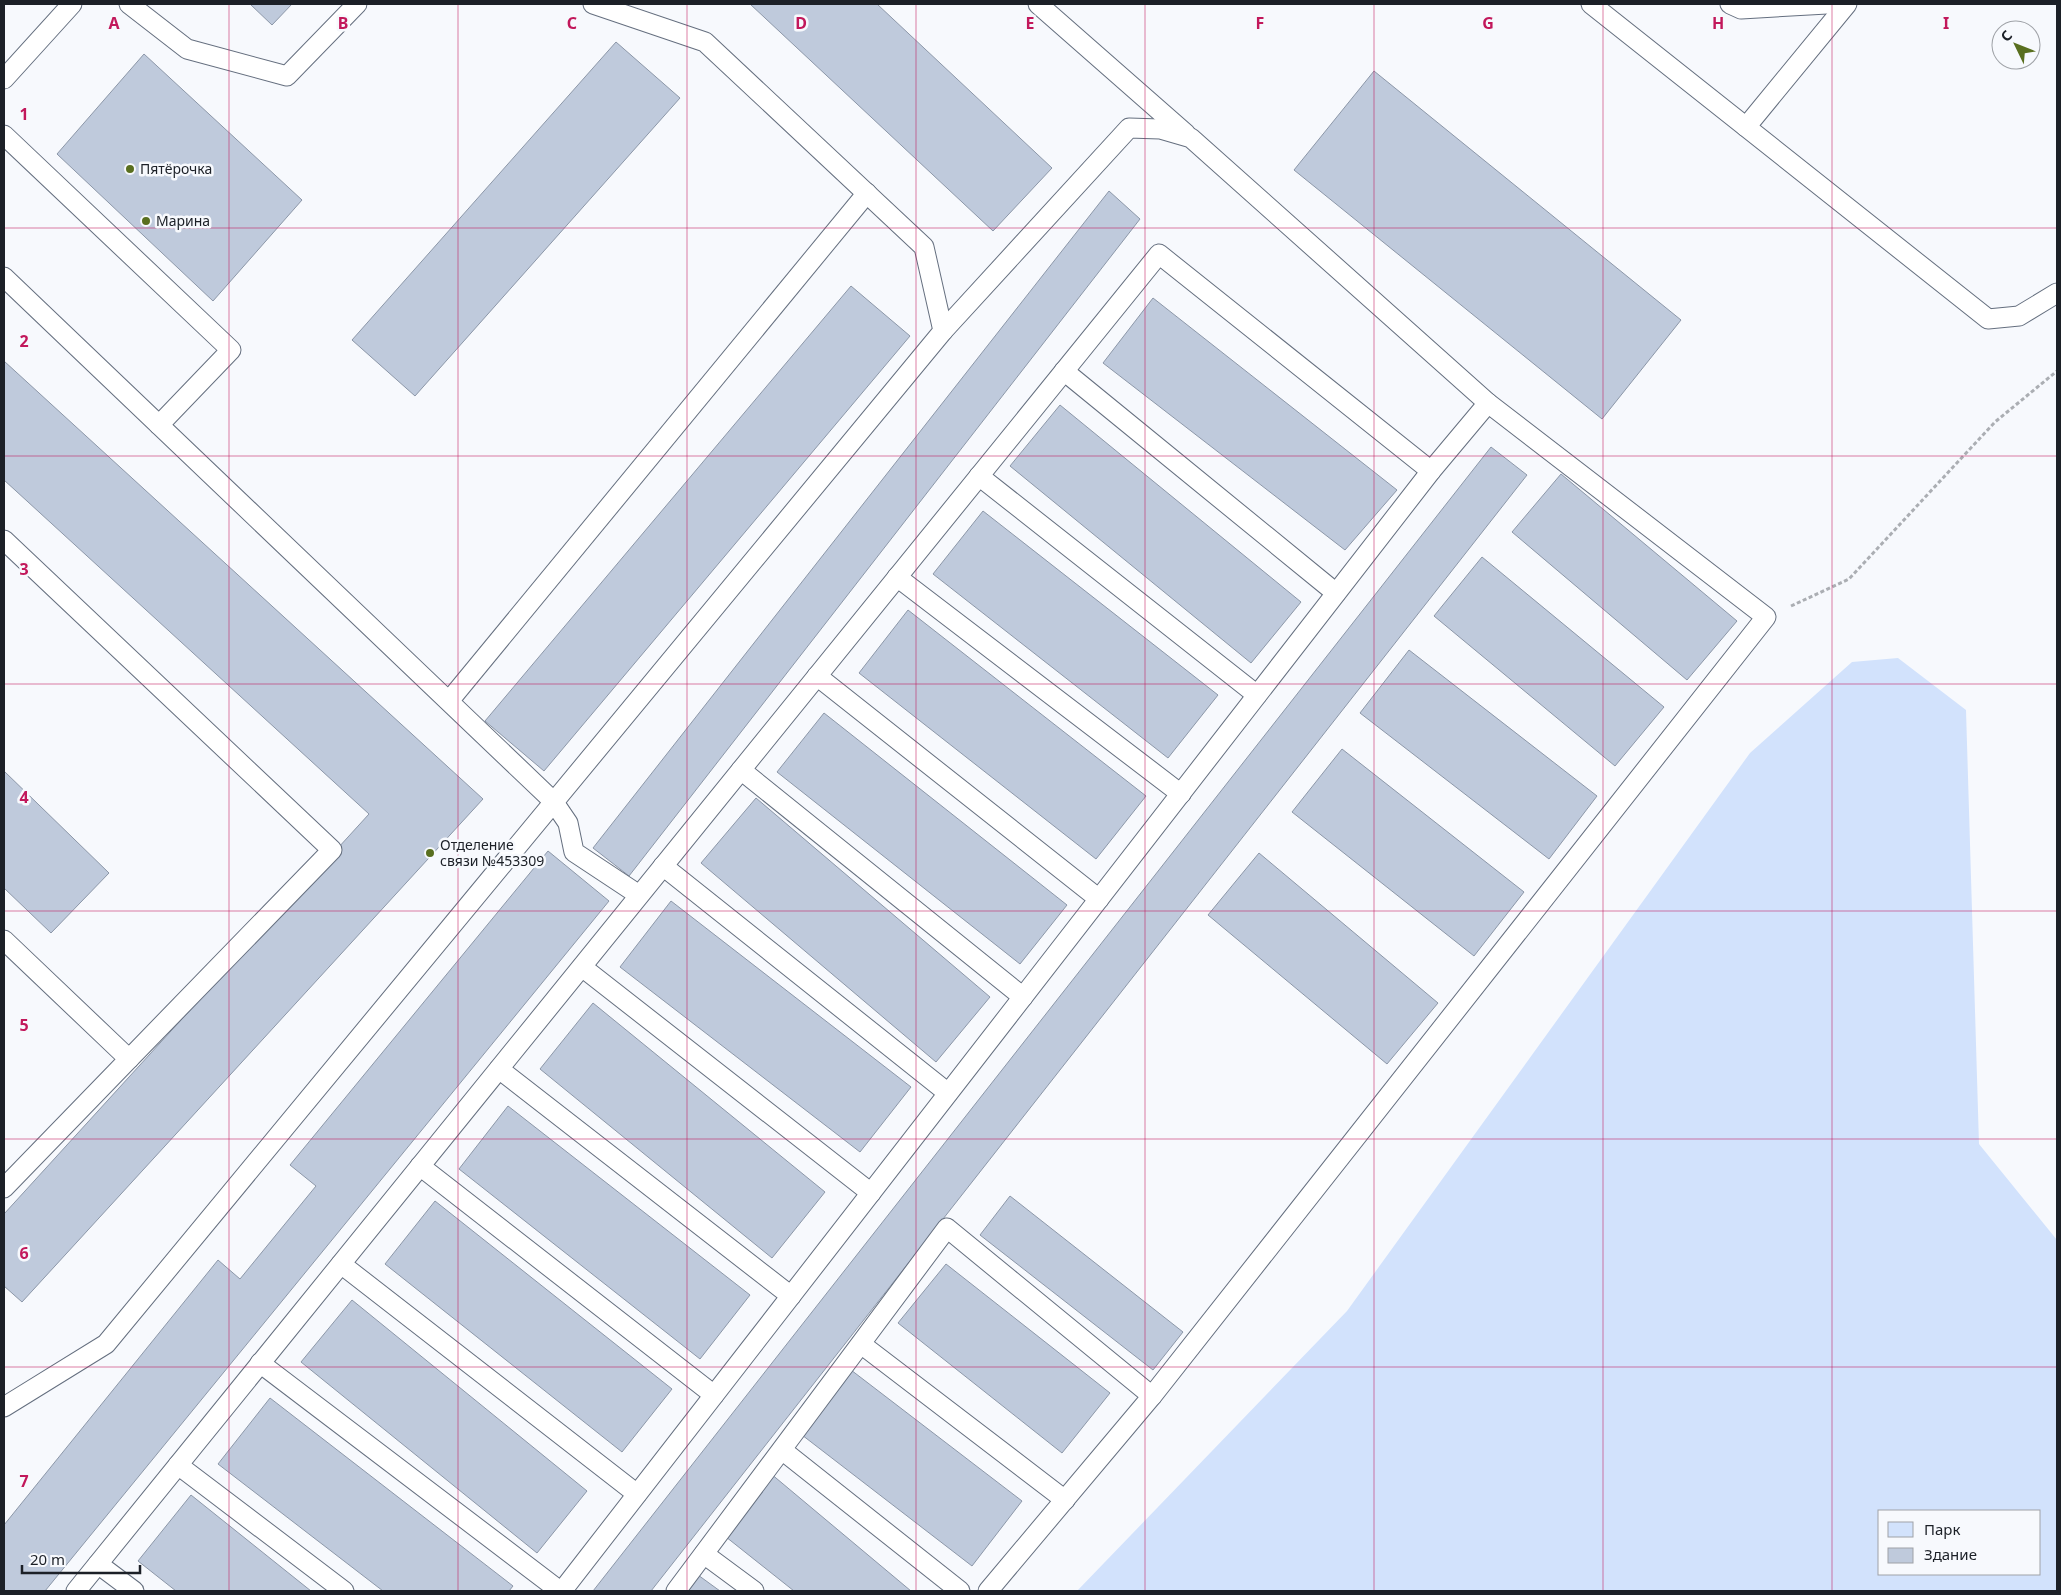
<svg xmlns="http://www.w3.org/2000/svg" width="2061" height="1595" font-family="'Noto Sans',sans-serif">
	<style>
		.green { fill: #d2e2fc; fill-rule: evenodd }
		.building { fill: #bfcadc; stroke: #8c97a8 }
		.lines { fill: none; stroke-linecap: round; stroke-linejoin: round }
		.service-casing { stroke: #656f7f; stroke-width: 21 }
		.path { stroke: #abaeb3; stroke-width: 3; stroke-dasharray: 4 2.5; stroke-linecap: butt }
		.service { stroke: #fff; stroke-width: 19 }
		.grid { fill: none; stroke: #c2185b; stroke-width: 1; stroke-opacity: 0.55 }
		.poi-dot { fill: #596f1f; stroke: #f7f9fd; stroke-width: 2 }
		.labels { text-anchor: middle; stroke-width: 5; stroke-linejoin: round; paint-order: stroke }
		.poi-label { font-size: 14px; fill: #1c2027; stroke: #f7f9fd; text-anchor: start }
		.grid-label { font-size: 16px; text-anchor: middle; font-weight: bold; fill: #c2185b; stroke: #f7f9fd; stroke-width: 5; stroke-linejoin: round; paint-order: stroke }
	</style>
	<rect width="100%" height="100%" fill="#f7f9fd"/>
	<!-- green -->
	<path class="green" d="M 1898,658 L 1966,710 L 1979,1144 L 2057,1240 L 2057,1591 L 1077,1591 L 1347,1311 L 1750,753 L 1852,662 ZM 1880,1511 L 2040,1511 L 2040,1574 L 1880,1574 Z"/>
	<!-- building -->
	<g class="building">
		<polygon points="250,4 292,4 272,25"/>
		<polygon points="750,4 877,4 1052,168 993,231"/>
		<polygon points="616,42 680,98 415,396 352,340"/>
		<polygon points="144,54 302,200 213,301 57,154"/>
		<polygon points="1374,71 1681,320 1602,419 1294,170"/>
		<polygon points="1109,191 1140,219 629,876 593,848"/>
		<polygon points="851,286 910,336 544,771 485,721"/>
		<polygon points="1153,298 1397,490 1345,550 1103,363"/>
		<polygon points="4,361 483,799 22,1302 4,1286 4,1214 369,814 4,480"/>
		<polygon points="1060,405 1301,602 1251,663 1010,466"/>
		<polygon points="1491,447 1527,475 651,1591 593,1591"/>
		<polygon points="1561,474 1737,621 1687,680 1512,532"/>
		<polygon points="983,511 1218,695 1168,758 933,574"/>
		<polygon points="1482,557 1664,707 1615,766 1434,616"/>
		<polygon points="908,610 1146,796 1096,859 859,673"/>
		<polygon points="1409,650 1597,796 1549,859 1360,713"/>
		<polygon points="824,713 1067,905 1020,964 777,772"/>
		<polygon points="1342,749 1524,892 1474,956 1292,812"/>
		<polygon points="4,771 109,873 51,933 4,888"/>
		<polygon points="756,798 990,997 936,1062 701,863"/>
		<polygon points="548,851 609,901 45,1591 4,1591 4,1525 218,1260 240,1279 316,1186 290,1165"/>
		<polygon points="1259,853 1438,1003 1387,1064 1208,915"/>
		<polygon points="671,901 911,1087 860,1152 620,967"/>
		<polygon points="593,1003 825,1192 772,1258 540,1069"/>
		<polygon points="508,1106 750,1295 700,1359 459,1169"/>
		<polygon points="1010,1196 1183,1332 1153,1370 980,1235"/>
		<polygon points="435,1201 672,1389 622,1452 385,1264"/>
		<polygon points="946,1264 1110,1393 1062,1453 898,1323"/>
		<polygon points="352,1300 587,1491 537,1553 301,1362"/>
		<polygon points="851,1370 1022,1501 972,1566 802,1435"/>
		<polygon points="270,1398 513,1586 509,1591 383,1591 218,1464"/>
		<polygon points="770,1473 911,1591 794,1591 721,1533"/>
		<polygon points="191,1495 311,1591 176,1591 138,1561"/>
		<polygon points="698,1575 720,1591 686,1591"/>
	</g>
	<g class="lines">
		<defs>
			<g id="service">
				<polyline points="129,4 187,49 287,76 357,4"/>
				<polyline points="1038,4 1186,134"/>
				<polyline points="1591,4 1988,319 2019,316 2057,293"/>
				<polyline points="1730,4 1741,9 1827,4"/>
				<polyline points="4,79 72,4"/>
				<polyline points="1746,127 1847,4"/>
				<polyline points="4,135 231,350 159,425"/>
				<polyline points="4,277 553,801 568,823 574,852 639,895"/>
				<polyline points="943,331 1129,128 1160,129 1191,138 1488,403 1766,617 1152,1396"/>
				<polyline points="1064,371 1336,593"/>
				<polyline points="979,476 1257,695"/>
				<polyline points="4,540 332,850 129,1059"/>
				<polyline points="897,577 1181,794"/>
				<polyline points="817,676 1099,899"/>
				<polyline points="449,701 867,193"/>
				<polyline points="741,770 1023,997"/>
				<polyline points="663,866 948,1093"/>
				<polyline points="4,940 129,1059 4,1188"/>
				<polyline points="582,967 871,1193"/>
				<polyline points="499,1069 791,1296"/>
				<polyline points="420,1166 714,1395"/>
				<polyline points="341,1264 637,1494"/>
				<polyline points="861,1344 1065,1500"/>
				<polyline points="260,1363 560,1591"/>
				<polyline points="4,1407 106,1344 943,331 924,247 705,42 593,4"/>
				<polyline points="782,1450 960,1591"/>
				<polyline points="178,1465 344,1591"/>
				<polyline points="704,1554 754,1591"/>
				<polyline points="98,1564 134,1591"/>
				<polyline points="76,1591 1159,254 1431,471"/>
				<polyline points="562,1591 1431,471 1488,403"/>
				<polyline points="676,1591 947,1228 1152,1396 988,1591"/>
			</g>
		</defs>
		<!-- service casing -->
		<use href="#service" class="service-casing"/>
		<!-- path -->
		<polyline class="path" points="1791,606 1849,579 1995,422 2057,371"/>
		<!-- service -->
		<use href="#service" class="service"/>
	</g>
	<!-- grid -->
	<path class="grid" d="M 229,4 L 229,1591M 458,4 L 458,1591M 687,4 L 687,1591M 916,4 L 916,1591M 1145,4 L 1145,1591M 1374,4 L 1374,1591M 1603,4 L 1603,1591M 1832,4 L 1832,1591M 4,228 L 2057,228M 4,456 L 2057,456M 4,684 L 2057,684M 4,911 L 2057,911M 4,1139 L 2057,1139M 4,1367 L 2057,1367"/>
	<!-- markers -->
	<g class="poi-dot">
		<circle cx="130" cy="169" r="5"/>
		<circle cx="146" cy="221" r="5"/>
		<circle cx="430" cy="853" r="5"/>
	</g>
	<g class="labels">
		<!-- poi labels -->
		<g class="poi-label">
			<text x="140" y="174">Пятёрочка</text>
			<text x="156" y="226">Марина</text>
			<text x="440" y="850">Отделение<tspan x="440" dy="16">связи №453309</tspan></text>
		</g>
	</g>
	<g class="grid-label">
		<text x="114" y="29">A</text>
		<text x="343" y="29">B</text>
		<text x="572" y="29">C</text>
		<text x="801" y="29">D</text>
		<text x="1030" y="29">E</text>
		<text x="1260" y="29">F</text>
		<text x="1488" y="29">G</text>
		<text x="1718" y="29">H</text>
		<text x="1946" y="29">I</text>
		<text x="24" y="120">1</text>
		<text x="24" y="347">2</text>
		<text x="24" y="575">3</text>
		<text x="24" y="803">4</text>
		<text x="24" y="1031">5</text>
		<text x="24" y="1259">6</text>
		<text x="24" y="1487">7</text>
	</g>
	<!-- border -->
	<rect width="2061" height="1595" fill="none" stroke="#1c2027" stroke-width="10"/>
	<!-- legend -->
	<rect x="1878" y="1510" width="162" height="65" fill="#f7f9fd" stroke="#9fa2a7"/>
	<rect x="1888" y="1522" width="25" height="15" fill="#d2e2fc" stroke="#9fa2a7"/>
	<text x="1924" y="1535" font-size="15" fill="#1c2027">Парк</text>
	<rect x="1888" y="1548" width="25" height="15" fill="#bfcadc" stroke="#9fa2a7"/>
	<text x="1924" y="1560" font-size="15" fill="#1c2027">Здание</text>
	<!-- north arrow -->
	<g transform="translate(2016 45) rotate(313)"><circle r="24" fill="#f7f9fd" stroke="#9fa2a7"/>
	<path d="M0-4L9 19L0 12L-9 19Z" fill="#596f1f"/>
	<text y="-8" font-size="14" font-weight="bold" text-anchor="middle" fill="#1c2027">С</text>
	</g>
	<!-- scale -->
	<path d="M22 1565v8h118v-8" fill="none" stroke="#1c2027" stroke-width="2.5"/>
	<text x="30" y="1565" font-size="15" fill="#1c2027" stroke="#f7f9fd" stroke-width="4" paint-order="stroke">20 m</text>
</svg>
